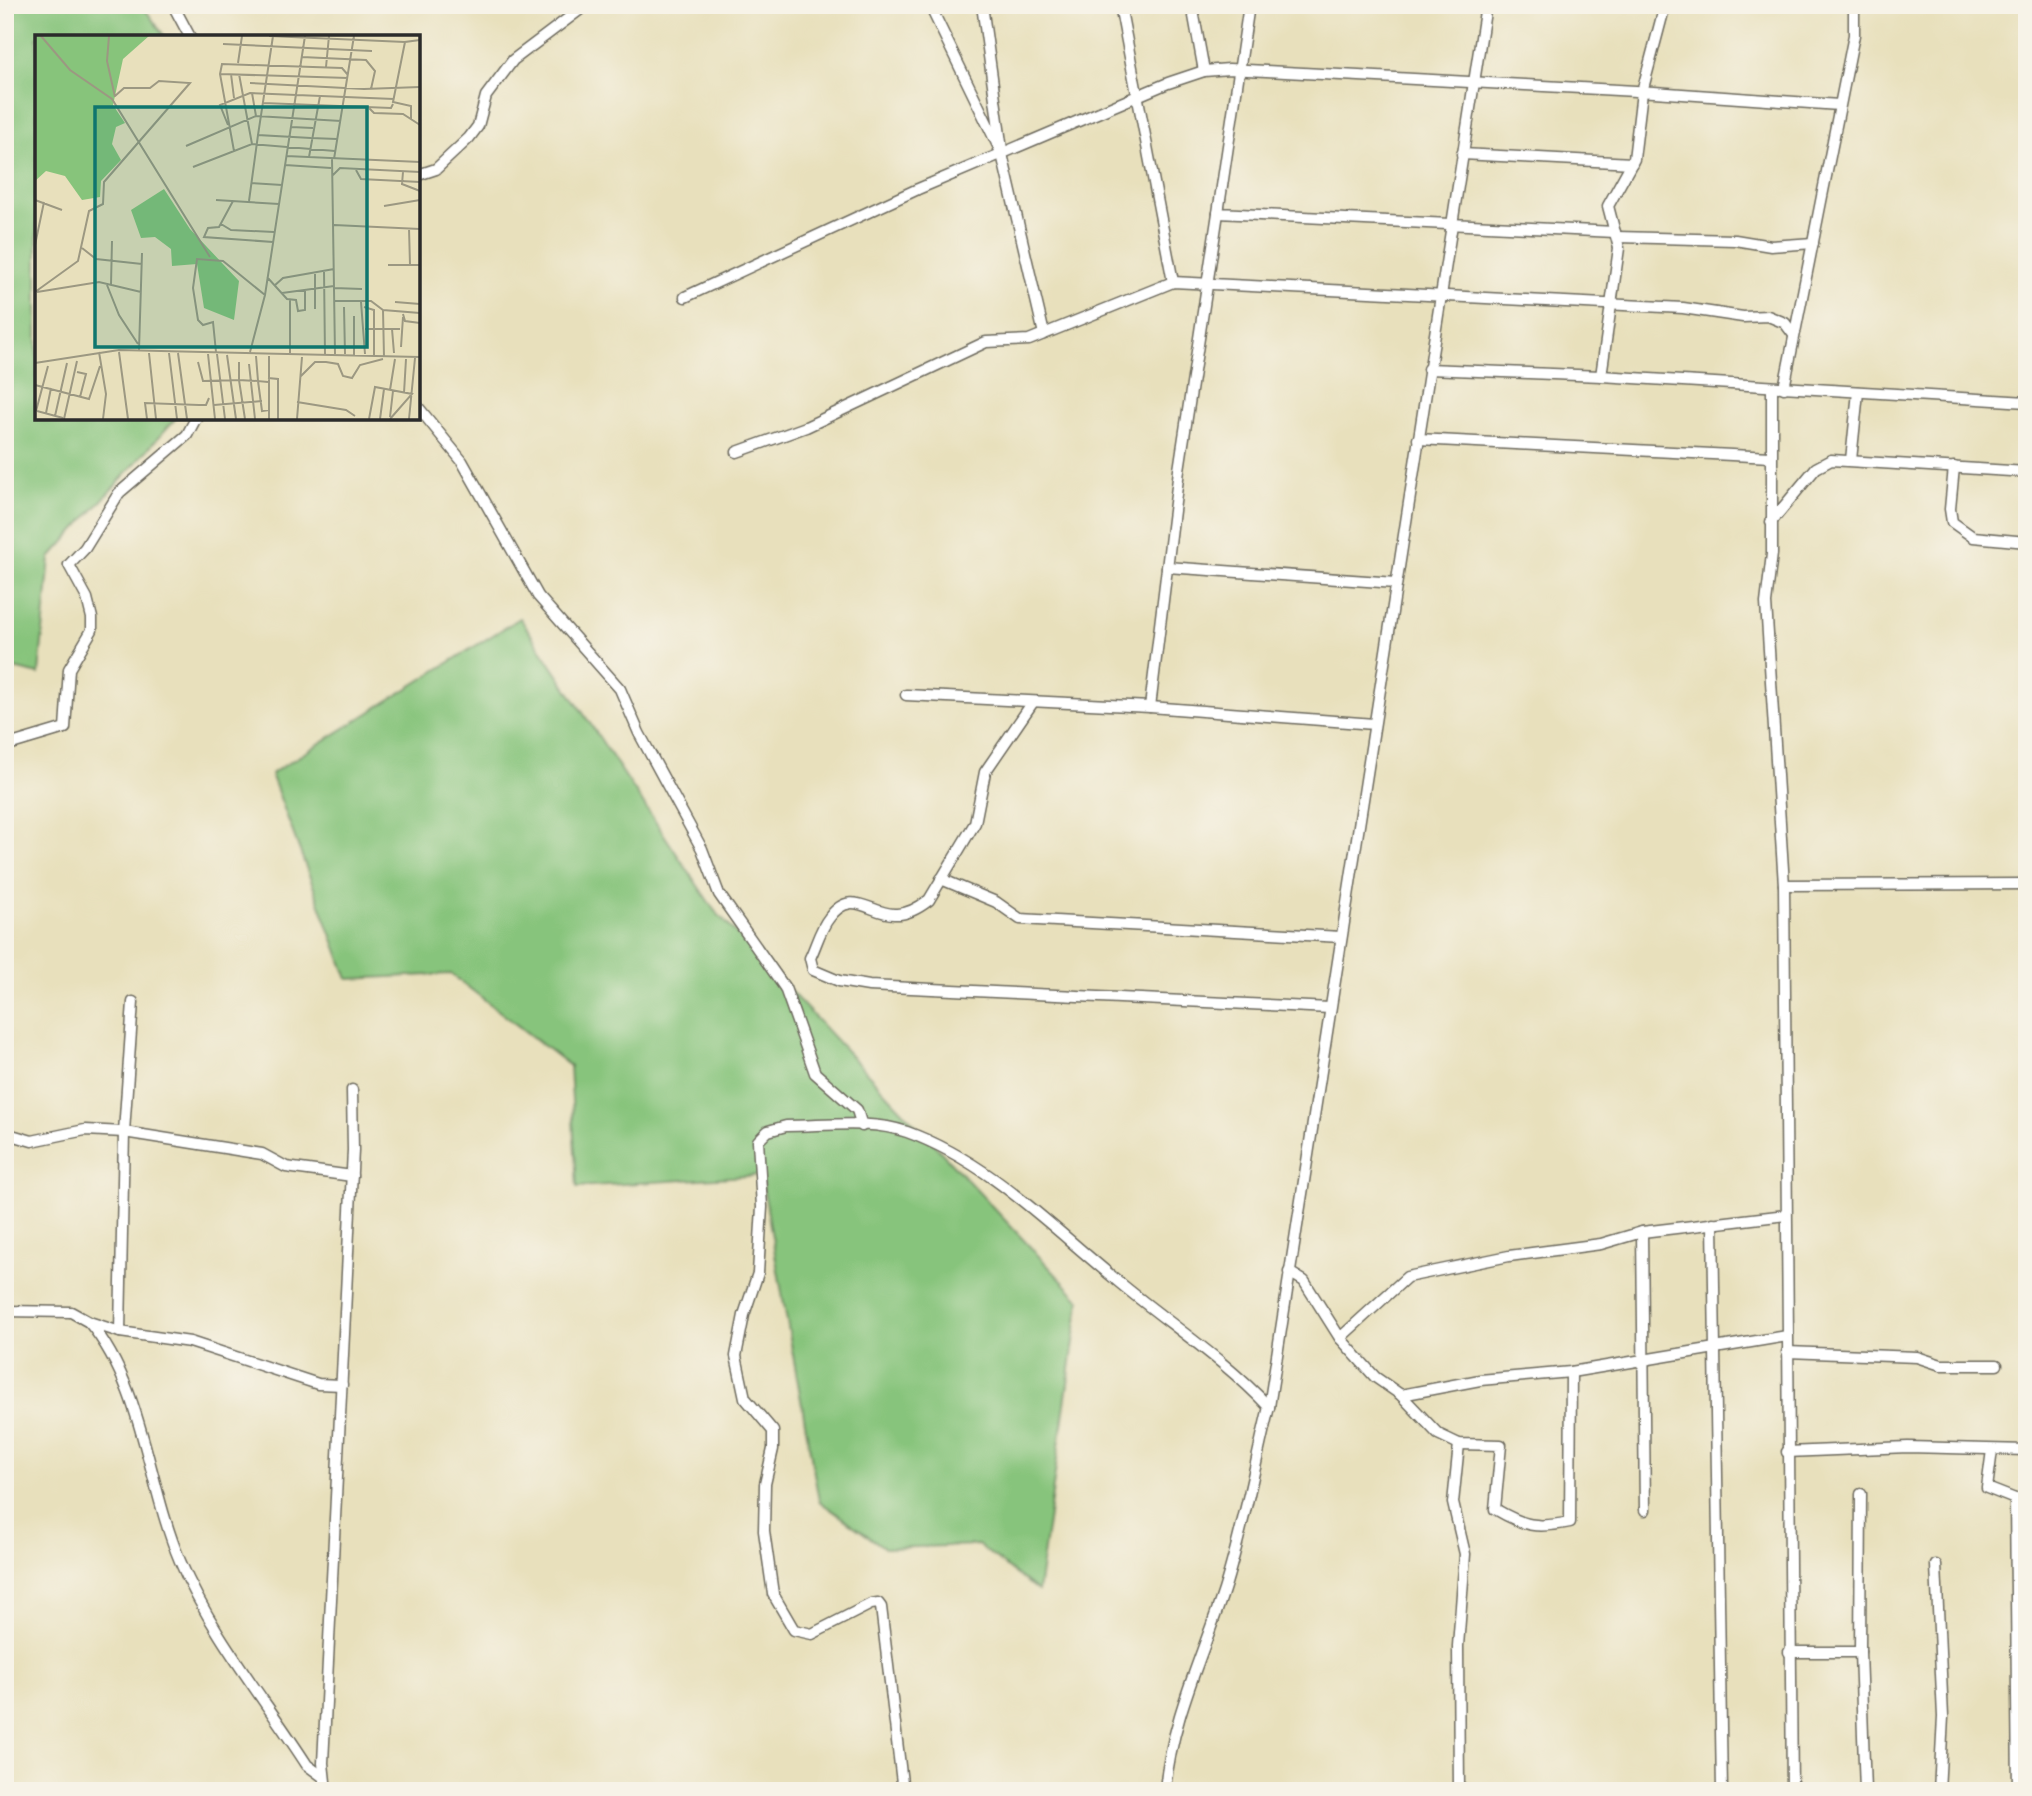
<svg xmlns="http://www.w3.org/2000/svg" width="2032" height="1796" font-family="'Shantell Sans',sans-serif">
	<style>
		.green { fill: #87c47b; stroke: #597853; stroke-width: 2 }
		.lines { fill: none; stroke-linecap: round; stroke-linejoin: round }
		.minor-casing { stroke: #6d6a5e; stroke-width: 13 }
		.minor { stroke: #fff; stroke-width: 10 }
		.inset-road { fill: none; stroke: #9c9882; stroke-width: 2 }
		.view { fill: #0f766e; fill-opacity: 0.15; stroke: #0f766e; stroke-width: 3.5 }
		.inset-edge { fill: none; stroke: #2b2b2b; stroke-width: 3.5 }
	</style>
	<rect width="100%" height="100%" fill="#f7f3e8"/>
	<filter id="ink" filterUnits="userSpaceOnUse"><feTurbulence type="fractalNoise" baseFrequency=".0143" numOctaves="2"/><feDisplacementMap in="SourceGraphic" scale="14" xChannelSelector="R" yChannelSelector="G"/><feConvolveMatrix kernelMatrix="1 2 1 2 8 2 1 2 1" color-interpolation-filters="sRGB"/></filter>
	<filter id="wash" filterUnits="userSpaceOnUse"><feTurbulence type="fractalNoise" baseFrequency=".00686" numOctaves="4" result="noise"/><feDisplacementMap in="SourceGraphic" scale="28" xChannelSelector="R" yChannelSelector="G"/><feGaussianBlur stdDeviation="1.57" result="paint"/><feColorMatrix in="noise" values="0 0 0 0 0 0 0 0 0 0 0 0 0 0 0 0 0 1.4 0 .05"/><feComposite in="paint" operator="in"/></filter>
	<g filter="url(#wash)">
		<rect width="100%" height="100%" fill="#e8e0bc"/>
		<!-- green -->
		<g class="green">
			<polygon points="5,5 142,5 165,37 37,37 37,418 176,418 50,558 39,674 5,666"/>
			<polygon points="520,618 714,910 1080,1300 1038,1591 978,1545 885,1548 819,1501 761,1175 577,1187 570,1066 451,974 348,979 271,774"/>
		</g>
	</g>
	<g filter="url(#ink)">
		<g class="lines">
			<defs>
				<g id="minor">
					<polyline points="173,5 190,37"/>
					<polyline points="933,5 933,12 1002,154 1044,334"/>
					<polyline points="982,5 1002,150"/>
					<polyline points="1120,5 1173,282"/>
					<polyline points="1192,5 1204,71"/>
					<polyline points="1249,5 1218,213 1615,232"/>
					<polyline points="2006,5 2027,6"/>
					<polyline points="1462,154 1632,163"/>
					<polyline points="418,175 436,169 469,138 478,126 486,96 513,60 586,5"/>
					<polyline points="1617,237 1735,240 1771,246 1813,243"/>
					<polyline points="685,297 918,189 1168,83 1204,71 1229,69 1654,92 1839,105"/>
					<polyline points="1428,369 1601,376 2027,402"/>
					<polyline points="1601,376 1619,248 1608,206 1634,159 1642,92 1665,5"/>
					<polyline points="1772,387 1772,554 1766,603 1784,885 1792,1791"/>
					<polyline points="1784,388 1854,35 1854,5"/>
					<polyline points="418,407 462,461 538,596 620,689 639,733 702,849 719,894 785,988 815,1073 857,1110 862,1126"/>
					<polyline points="1418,439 1771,457"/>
					<polyline points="737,452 806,427 986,342 1029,340 1173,282 1683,308 1743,317 1768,316 1785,323 1794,335"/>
					<polyline points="1851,460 1858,392"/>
					<polyline points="1954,467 1950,509 1952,522 1973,537 2027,542"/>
					<polyline points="1771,522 1816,468 1831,460 2027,472"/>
					<polyline points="1167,567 1396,583"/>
					<polyline points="906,695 1150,707 1374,724"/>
					<path d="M 1033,702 L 985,772 L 975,823 L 929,900 C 920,907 906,915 894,914 C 870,914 851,887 829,918 C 820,929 816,946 810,958 L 813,970 L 839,981 L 869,986 L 1330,1008"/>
					<polyline points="1150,707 1179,470 1218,213"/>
					<polyline points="5,746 65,728 69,669 92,630 92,618 87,598 69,565 85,548 119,493 187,435 196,418"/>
					<polyline points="941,879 996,902 1020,919 1341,937"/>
					<polyline points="1784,885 2027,884"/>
					<polyline points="5,1133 32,1141 85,1130 124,1132 262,1154 286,1167 352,1176"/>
					<polyline points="1713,1223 1722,1791"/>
					<polyline points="1642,1232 1645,1510"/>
					<path d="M 1289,1272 L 1304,1281 L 1340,1338 L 1375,1377 L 1401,1395 L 1438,1434 L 1459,1444 L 1501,1445 L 1495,1509 C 1524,1526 1536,1529 1570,1522 L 1571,1372"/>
					<polyline points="5,1311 71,1312 89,1322 120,1332 190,1342 318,1384 342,1385"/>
					<path d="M 89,1322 C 144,1388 147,1483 180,1561 C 211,1634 264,1698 307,1765 L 322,1776"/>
					<polyline points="120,1332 124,1132 133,1002"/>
					<polyline points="1340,1338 1407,1277 1509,1256 1601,1244 1642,1232 1786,1215"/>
					<polyline points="1787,1352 1917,1357 1941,1365 1997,1365"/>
					<polyline points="1401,1395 1480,1380 1571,1372 1787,1336"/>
					<polyline points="1992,1450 1987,1488 2015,1499 2018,1791"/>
					<polyline points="1787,1452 1908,1447 2027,1450"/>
					<polyline points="1861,1494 1860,1652 1865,1791"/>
					<polyline points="2015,1499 2027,1502"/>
					<polyline points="1936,1565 1943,1717 1939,1791"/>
					<polyline points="1789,1652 1860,1652"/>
					<polyline points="326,1791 323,1763 353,1150 352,1090"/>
					<path d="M 903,1791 L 881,1607 L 878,1603 L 871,1604 L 812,1634 L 794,1630 L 773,1594 L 764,1531 L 765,1484 L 773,1449 L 773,1431 L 745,1398 L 736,1356 L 744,1315 L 758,1273 L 762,1207 L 758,1141 L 768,1131 L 786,1126 C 824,1126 871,1119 907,1132 C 988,1161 1049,1225 1114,1278 C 1166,1322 1222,1357 1269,1407"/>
					<path d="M 1165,1791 C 1171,1720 1202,1657 1224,1590 C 1243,1530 1254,1468 1269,1407 L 1486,5"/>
					<polyline points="1459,1791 1458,1646 1465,1554 1453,1503 1459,1444"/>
				</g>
			</defs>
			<!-- minor casing -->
			<use href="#minor" class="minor-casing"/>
			<!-- minor -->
			<use href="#minor" class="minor"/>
		</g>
	</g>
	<!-- overview -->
	<g transform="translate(35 35)">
		<rect width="385" height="385" fill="#e8e0bc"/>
		<path d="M 0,1 L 114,1 L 88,24 L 78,70 L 90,88 L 81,92 L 77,109 L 86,125 L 66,146 L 65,162 L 47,165 L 30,141 L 11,136 L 0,146 ZM 129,154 L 155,194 L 204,246 L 199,285 L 169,273 L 162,229 L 137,231 L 136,214 L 120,202 L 106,203 L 96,175 Z" fill="#87c47b"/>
		<path class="inset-road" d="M 6,1 L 35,35 L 77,64 L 175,222M 74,1 L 72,26 L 80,62M 234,1 L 370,7M 238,1 L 223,100 L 276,103M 188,9 L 337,16M 267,22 L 331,25 L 340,36 L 336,54M 203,28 L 207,1M 291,32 L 294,1M 185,39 L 313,43M 196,39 L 199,63M 204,39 L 217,109M 215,48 L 329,54 L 385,52M 217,58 L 221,81M 228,68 L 356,73 L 358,69M 334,73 L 339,78 L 368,79 L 385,90M 376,84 L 376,71 L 358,67 L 370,7 L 385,5M 193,90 L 185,70 L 215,58 L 359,64M 256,92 L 278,93M 276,103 L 302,104M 151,111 L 221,81 L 306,86M 199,116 L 185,39 L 187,29 L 307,33 L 313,40M 251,121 L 385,127M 274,122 L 285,61M 297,123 L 300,319M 299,124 L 319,1M 250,130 L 296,133M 158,132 L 217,109 L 300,116M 321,135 L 326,144 L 385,147M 368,137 L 367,149 L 385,156M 298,140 L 305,133 L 385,137M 216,148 L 247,150M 0,165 L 27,175M 181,165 L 244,169M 198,166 L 184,192 L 173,193 L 169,202 L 238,207M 214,166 L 223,100M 349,171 L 385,165M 186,189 L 196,195 L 239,197M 299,190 L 385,194M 374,193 L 375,230M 0,210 L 9,167M 47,213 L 61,224 L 107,229M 353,230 L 385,230M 289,235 L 290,321M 280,237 L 280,274M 232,242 L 252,264 L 261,265 L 263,276 L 270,275 L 270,255M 72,250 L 84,280 L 103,309M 76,250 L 77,206M 239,251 L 248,243 L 299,234M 299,253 L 327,254M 0,257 L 43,226 L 54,176 L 68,169 L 69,147 L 155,48 L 124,46 L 115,53 L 89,53 L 80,61M 2,257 L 64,247 L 106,257M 247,258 L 299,251M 299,266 L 336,266 L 348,275 L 385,278M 326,267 L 330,319M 360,267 L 385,269M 309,272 L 310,319M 329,272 L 339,275 L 339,322M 348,275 L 349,322M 368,279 L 370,286 L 385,288M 330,294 L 365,294M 357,294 L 359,318M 366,312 L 368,282M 104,315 L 107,218M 64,317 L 71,359 L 68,384M 84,317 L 93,384M 181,317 L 178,287 L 168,290 L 163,285 L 158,253 L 162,224 L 188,226 L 230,260M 215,317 L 230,260 L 270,1M 114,318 L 121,384M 134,318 L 142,384M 143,318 L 152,384M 255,318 L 255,265M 173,319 L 180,384M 182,319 L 190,384M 192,320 L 201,384M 319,321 L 319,281M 163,327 L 168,346 L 204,345 L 210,384M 204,327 L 204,345 L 223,346 L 221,321M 0,328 L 84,315 L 385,322M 214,329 L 220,384M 42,337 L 51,339 L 45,362M 266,341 L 280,327 L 291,327 L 303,329 L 308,341 L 317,343 L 325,330 L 348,324M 233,343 L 243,344 L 243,384M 233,347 L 223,346 L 227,376 L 234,375 L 234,384M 0,350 L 54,364 L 65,331M 355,355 L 360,324M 369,358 L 371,324M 262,367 L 311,375 L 320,381M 179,370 L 227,366M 234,375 L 234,321M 1,376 L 13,331M 2,376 L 28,383M 11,378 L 16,353M 20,381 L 32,328M 355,382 L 358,356M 29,384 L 42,326M 112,384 L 110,368 L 164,370 L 171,370 L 174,363M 262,384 L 267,322M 334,384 L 340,352 L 377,359 L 355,384M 345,384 L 349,354M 374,384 L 380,323"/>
		<path class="view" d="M 60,72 L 332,72 L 332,312 L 60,312 Z"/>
		<rect width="385" height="385" class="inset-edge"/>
	</g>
	<!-- margin -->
	<rect width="2032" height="1796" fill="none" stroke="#f7f3e8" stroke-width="28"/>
</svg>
